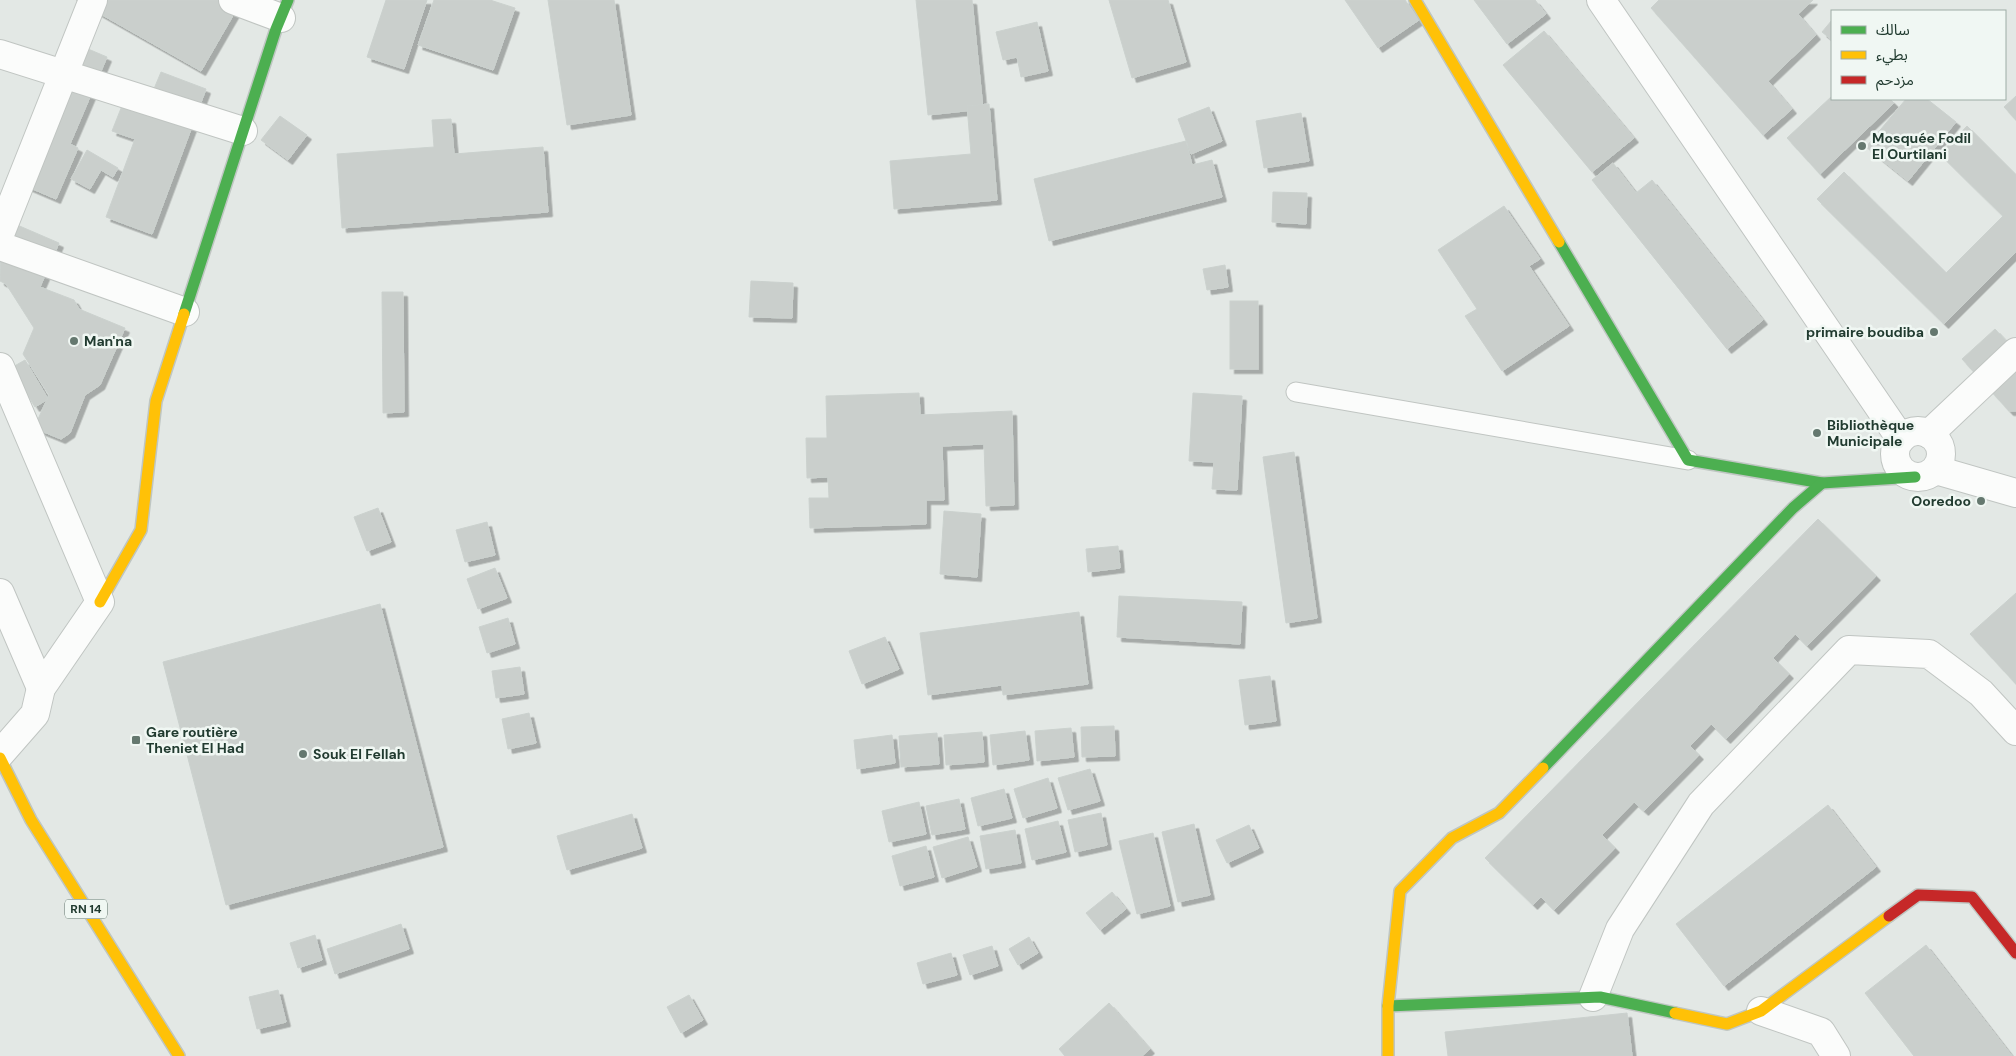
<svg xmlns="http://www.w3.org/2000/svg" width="2016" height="1056" font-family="'DM Sans','Noto Sans Arabic',sans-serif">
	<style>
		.building { fill: #cacfcc; stroke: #cbd1ce; filter: url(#shadow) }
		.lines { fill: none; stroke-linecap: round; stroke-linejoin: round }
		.lane-casing { stroke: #c0c5c2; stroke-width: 21 }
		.street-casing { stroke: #c0c5c2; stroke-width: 30 }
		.fast-casing { stroke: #bfc6c2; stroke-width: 14 }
		.slow-casing { stroke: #bfc6c2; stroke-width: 14 }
		.jam-casing { stroke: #bfc6c2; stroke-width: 14 }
		.lane { stroke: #fbfcfb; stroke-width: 19 }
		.street { stroke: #fbfcfb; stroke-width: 28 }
		.fast { stroke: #4caf50; stroke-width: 11 }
		.slow { stroke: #ffc107; stroke-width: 11 }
		.jam { stroke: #c62828; stroke-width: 11 }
		.poi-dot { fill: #65786f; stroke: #f0f7f3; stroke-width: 2 }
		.labels { text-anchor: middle; stroke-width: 5; stroke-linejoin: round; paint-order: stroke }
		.shield { fill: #f0f7f3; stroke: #5f736a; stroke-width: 1 }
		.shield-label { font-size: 12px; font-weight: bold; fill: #213b30 }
		.poi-label { font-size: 14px; font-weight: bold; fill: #213b30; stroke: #f0f7f3; text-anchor: start }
	</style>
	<defs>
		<filter id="shadow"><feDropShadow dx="4.5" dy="4.5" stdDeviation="0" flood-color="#0004"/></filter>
	</defs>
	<rect width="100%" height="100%" fill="#e3e8e5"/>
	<!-- building -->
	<g class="building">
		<polygon points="76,0 242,0 201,71"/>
		<polygon points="386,0 427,0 404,69 367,57"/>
		<polygon points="434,0 490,0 515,8 493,70 418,45"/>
		<polygon points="548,0 614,0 631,115 567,125"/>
		<polygon points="916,0 972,0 983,109 928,115"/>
		<polygon points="1109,0 1168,0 1186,62 1132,78"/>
		<polygon points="1345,0 1405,0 1419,20 1378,48"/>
		<polygon points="1474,0 1535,0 1546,14 1507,44"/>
		<polygon points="1659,0 1813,0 1798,14 1816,35 1768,81 1792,109 1763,135 1651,8"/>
		<polygon points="1832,20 1832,40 1822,32"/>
		<polygon points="1037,22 1048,71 1021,77 1017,57 1003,60 996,32"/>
		<polygon points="1544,31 1634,138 1592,172 1503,65"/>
		<polygon points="67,40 107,57 70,144 78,148 56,199 7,178"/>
		<polygon points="161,72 206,89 152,234 106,217 135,139 112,131 129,88 151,96"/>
		<polygon points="1832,96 1832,99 1890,99 1894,103 1820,174 1787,138"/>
		<polygon points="2016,96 2016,120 2004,107"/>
		<polygon points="1906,99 1927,99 1956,122 1908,181 1866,147"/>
		<polygon points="989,104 997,200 894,209 890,161 971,154 967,106"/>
		<polygon points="1209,107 1222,141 1191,154 1178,119"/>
		<polygon points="1301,113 1309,161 1264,168 1256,121"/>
		<polygon points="280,116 307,135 288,160 261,140"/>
		<polygon points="451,119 454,154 543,147 548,212 342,228 337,154 434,147 432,120"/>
		<polygon points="1967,126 2016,175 2016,252 1944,324 1817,199 1844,172 1946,273 2003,216 1940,154"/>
		<polygon points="1186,141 1192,165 1212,160 1222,197 1049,241 1034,179"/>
		<polygon points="87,150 118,168 113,177 101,170 90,189 71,179"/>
		<polygon points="1613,163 1636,193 1652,180 1763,320 1727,349 1592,180"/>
		<polygon points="1273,192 1307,193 1306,224 1272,222"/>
		<polygon points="1504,206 1540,259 1529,266 1569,326 1502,371 1465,316 1477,309 1438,250"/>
		<polygon points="1,218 59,243 40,287 74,300 79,309 125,328 100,385 85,395 70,433 61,439 34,428 49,395 23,354 34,328 6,284 0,281"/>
		<polygon points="1225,265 1228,287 1207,290 1203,269"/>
		<polygon points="751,281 793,283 792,318 749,317"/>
		<polygon points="382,292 403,292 404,412 383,413"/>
		<rect x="1230" y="301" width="28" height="68"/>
		<polygon points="1995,329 2016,352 2016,411 2009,411 1962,359"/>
		<polygon points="25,360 48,399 35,407 11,368"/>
		<polygon points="919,393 920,415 1012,411 1014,505 986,506 984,444 942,446 944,500 926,500 926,524 810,528 809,498 829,498 828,477 807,478 806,438 827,438 826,396"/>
		<polygon points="1193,393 1242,396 1237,490 1212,489 1214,462 1189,461"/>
		<polygon points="1294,452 1317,618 1286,623 1263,457"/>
		<polygon points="378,508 391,542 367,551 354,517"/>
		<polygon points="944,511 981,514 977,577 940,574"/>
		<polygon points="1818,519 1876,576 1807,646 1795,634 1773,658 1789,674 1726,739 1711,724 1690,746 1699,755 1644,811 1634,802 1602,835 1615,848 1554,910 1541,897 1533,905 1485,858"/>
		<polygon points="487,522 495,555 465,562 456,530"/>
		<polygon points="1118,546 1120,568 1088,572 1086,549"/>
		<polygon points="495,568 507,598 478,609 467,579"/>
		<polygon points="2016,593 2016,684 1970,634"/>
		<polygon points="1119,596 1242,602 1240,644 1117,637"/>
		<polygon points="380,604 443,847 226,905 163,662"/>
		<polygon points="1079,612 1088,684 1003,695 1002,685 928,695 920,633"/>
		<polygon points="508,618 515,644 487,653 479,627"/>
		<polygon points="885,637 899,669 862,684 849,651"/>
		<polygon points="520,667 524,694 496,698 492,671"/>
		<polygon points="1270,676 1276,721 1245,725 1239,680"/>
		<polygon points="529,713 536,743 508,749 502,719"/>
		<polygon points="1114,726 1115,756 1082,757 1081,727"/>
		<polygon points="1071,728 1074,757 1037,761 1035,731"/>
		<polygon points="1025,731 1029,760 993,765 990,735"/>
		<polygon points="982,732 984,762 946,765 944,735"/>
		<polygon points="937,733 939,764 901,767 899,736"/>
		<polygon points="892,735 895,763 857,769 854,740"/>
		<polygon points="1090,769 1100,801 1068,810 1058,778"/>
		<polygon points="1048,778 1057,808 1023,818 1014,789"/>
		<polygon points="1004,789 1012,818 978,826 971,798"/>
		<polygon points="959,799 965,829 932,835 926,806"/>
		<polygon points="919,802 926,834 889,842 882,811"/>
		<polygon points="1828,805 1876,867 1724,986 1676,924"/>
		<polygon points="1101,813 1107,845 1075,852 1068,820"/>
		<polygon points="632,814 642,848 567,870 557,836"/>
		<polygon points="1058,821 1066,852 1032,860 1025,829"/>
		<polygon points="1194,824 1210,895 1178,902 1162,832"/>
		<polygon points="1249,825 1259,848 1227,863 1216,840"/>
		<polygon points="1015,830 1021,863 986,869 980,836"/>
		<polygon points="1153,833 1170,906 1137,914 1119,841"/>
		<polygon points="968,837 977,867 942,878 933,847"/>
		<polygon points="926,846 934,877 900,886 892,856"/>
		<polygon points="1112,892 1126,909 1100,930 1086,913"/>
		<polygon points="401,924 409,949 335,974 327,949"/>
		<polygon points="315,935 322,960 298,968 290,943"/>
		<polygon points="1029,937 1038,953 1018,965 1009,949"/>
		<polygon points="1926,945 2012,1056 1914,1056 1865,993"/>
		<polygon points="992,946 998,966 970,975 963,955"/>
		<polygon points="951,953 957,975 923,984 917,963"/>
		<polygon points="278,990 286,1022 257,1029 249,997"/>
		<polygon points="689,995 703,1020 681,1033 667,1007"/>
		<polygon points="1109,1003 1150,1049 1142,1056 1065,1056 1059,1049"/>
		<polygon points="1627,1013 1632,1056 1448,1056 1445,1032"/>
	</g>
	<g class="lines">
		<defs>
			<polyline id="lane" points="1296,392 1688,460"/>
			<g id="street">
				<polyline points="233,0 281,18"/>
				<polyline points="1601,0 1901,439"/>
				<polyline points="0,54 243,131"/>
				<polyline points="0,234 93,0"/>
				<polyline points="0,246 185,312"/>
				<polyline points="0,367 100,602 41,688 35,714 0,754"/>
				<circle cx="1918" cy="454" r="23"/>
				<polyline points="1929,434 2016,352"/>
				<polyline points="1936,470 2016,493"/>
				<polyline points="0,593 41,688"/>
				<polyline points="1593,997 1620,929 1701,804 1849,650 1929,654 1981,693 2016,731"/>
				<polyline points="1761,1011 1821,1032 1836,1056"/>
			</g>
			<g id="fast">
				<polyline points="1559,242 1688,460 1822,483 1915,477"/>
				<polyline points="184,314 276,29 288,0"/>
				<polyline points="1543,768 1793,508 1822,483"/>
				<polyline points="1388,1006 1600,997 1675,1013"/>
			</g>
			<g id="slow">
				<polyline points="1415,0 1559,242"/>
				<polyline points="100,602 141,530 156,401 184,314"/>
				<polyline points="0,758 31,820 179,1056"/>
				<polyline points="1675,1013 1727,1024 1761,1011 1889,916"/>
				<polyline points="1388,1056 1388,1006 1400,891 1452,838 1499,813 1543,768"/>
			</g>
			<polyline id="jam" points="1889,916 1918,895 1972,897 2016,953"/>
		</defs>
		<!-- lane casing -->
		<use href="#lane" class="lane-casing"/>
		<!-- street casing -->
		<use href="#street" class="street-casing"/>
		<!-- fast casing -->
		<use href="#fast" class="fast-casing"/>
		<!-- slow casing -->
		<use href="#slow" class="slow-casing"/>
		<!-- jam casing -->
		<use href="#jam" class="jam-casing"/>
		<!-- lane -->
		<use href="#lane" class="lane"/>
		<!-- street -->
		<use href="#street" class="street"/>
		<!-- fast -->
		<use href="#fast" class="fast"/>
		<!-- slow -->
		<use href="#slow" class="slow"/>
		<!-- jam -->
		<use href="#jam" class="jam"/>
	</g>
	<!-- markers -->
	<g class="poi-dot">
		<circle cx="1862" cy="146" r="5"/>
		<circle cx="1934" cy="332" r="5"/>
		<circle cx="74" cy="341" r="5"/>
		<circle cx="1817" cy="433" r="5"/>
		<circle cx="1981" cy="501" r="5"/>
		<rect x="131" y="735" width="10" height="10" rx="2.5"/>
		<circle cx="303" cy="754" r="5"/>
	</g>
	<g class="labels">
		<!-- shield labels -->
		<rect class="shield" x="65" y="899.5" width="42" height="19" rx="4"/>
		<g class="shield-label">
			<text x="86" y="913">RN 14</text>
		</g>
		<!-- poi labels -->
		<g class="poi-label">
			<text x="1872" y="143">Mosquée Fodil<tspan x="1872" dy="16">El Ourtilani</tspan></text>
			<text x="1924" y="337" text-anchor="end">primaire boudiba</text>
			<text x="84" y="346">Man'na</text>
			<text x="1827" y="430">Bibliothèque<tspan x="1827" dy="16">Municipale</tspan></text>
			<text x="1971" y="506" text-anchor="end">Ooredoo</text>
			<text x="146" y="737">Gare routière<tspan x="146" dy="16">Theniet El Had</tspan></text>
			<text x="313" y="759">Souk El Fellah</text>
		</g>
	</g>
	<!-- legend -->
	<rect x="1831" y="10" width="175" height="90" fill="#f0f7f3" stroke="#9daca5"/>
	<rect x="1841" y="26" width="25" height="8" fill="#4caf50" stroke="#9daca5"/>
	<text x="1876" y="35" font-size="15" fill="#213b30">سالك</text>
	<rect x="1841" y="51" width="25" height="8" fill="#ffc107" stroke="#9daca5"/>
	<text x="1876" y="60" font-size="15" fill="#213b30">بطيء</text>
	<rect x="1841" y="76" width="25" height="8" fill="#c62828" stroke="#9daca5"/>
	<text x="1876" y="85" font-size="15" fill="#213b30">مزدحم</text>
</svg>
